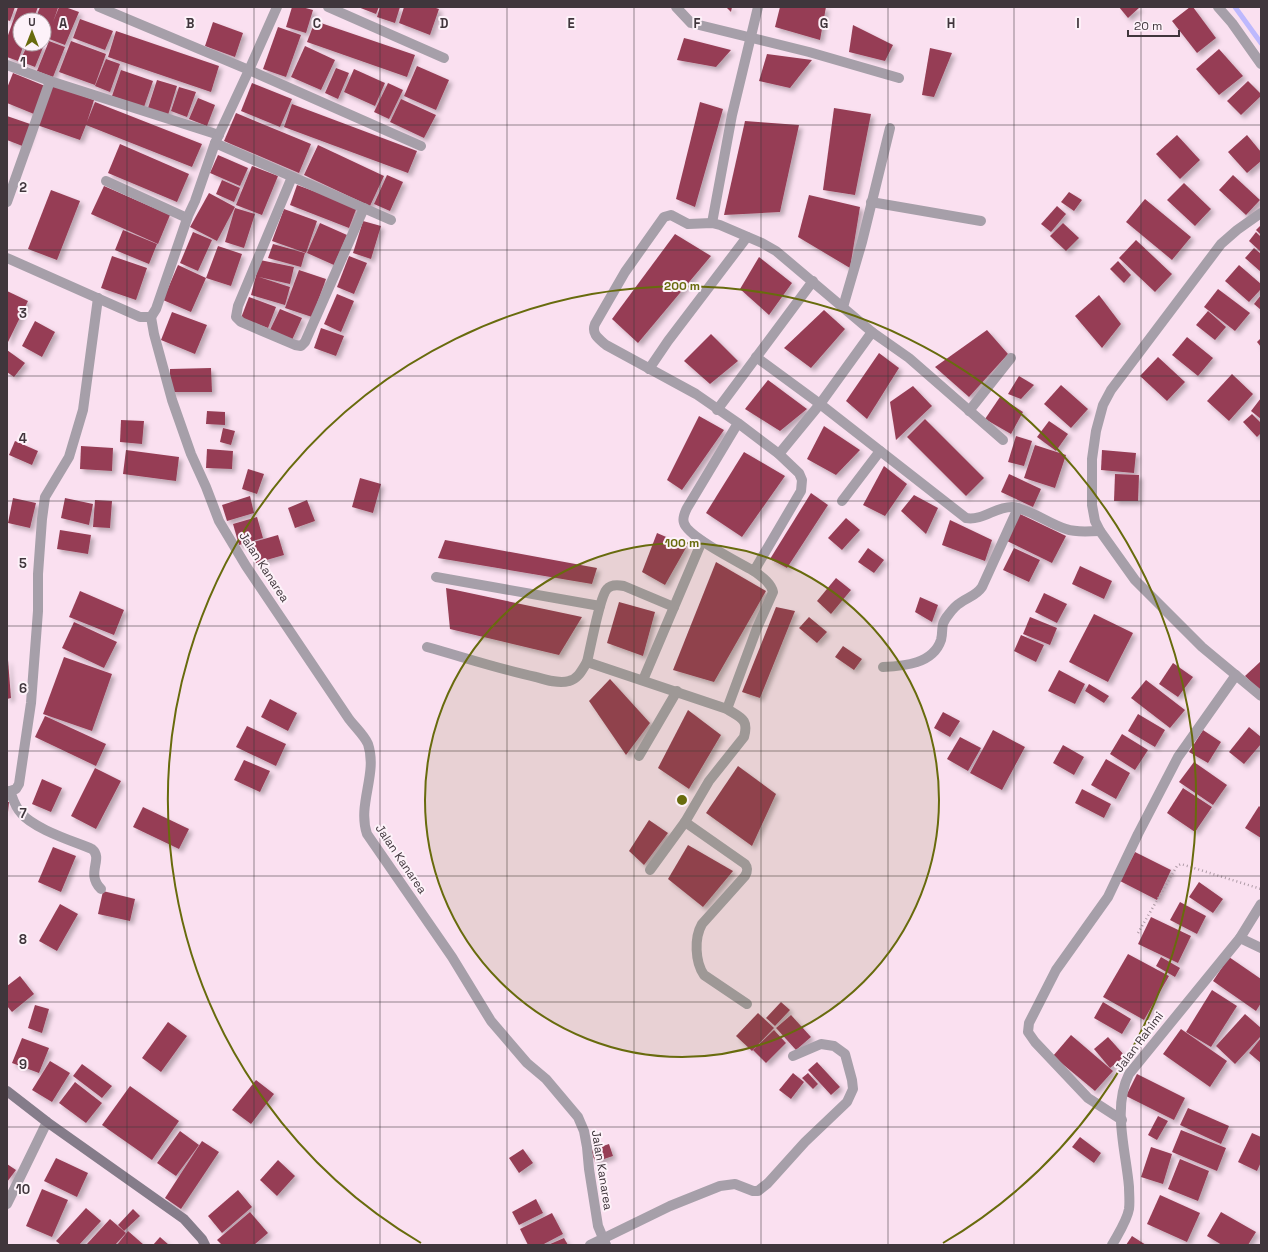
<svg xmlns="http://www.w3.org/2000/svg" width="1268" height="1252" font-family="'Space Grotesk',sans-serif">
	<style>
		.lines { fill: none; stroke-linecap: round; stroke-linejoin: round }
		.stream { stroke: #bdb8fd; stroke-width: 5 }
		.building { fill: #963d55; filter: url(#shadow) }
		.path { stroke: #ae9aa6; stroke-width: 2.5; stroke-dasharray: 1 3; stroke-linecap: butt }
		.street { stroke: #a69fa9; stroke-width: 10 }
		.secondary { stroke: #857c8a; stroke-width: 10 }
		.grid { fill: none; stroke: #40363c; stroke-width: 1; stroke-opacity: 0.55 }
		.ring { fill: none; stroke: #686b0d; stroke-width: 2 }
		.labels { text-anchor: middle; stroke-width: 4; stroke-linejoin: round; paint-order: stroke }
		.street-label { font-size: 12px; fill: #40363c; stroke: #fdf2f9 }
		.grid-label { font-size: 13px; text-anchor: middle; font-weight: bold; fill: #40363c; stroke: #fdf2f9; stroke-width: 4; stroke-linejoin: round; paint-order: stroke }
		.centre { fill: #686b0d; stroke: #fdf2f9; stroke-width: 2 }
		.ring-label { font-size: 12px; text-anchor: middle; font-weight: bold; fill: #686b0d; stroke: #fdf2f9; stroke-width: 4; stroke-linejoin: round; paint-order: stroke }
	</style>
	<defs>
		<filter id="shadow"><feDropShadow dx="3.5" dy="3.5" stdDeviation="2" flood-color="#0004"/></filter>
	</defs>
	<rect width="100%" height="100%" fill="#fae0f0"/>
	<g class="lines">
		<!-- stream -->
		<polyline class="stream" points="1235,7 1261,43"/>
	</g>
	<!-- building -->
	<g class="building">
		<polygon points="7,7 15,7 10,21 7,20"/>
		<polygon points="18,7 38,7 33,20 20,20 20,44 24,44 18,61 7,57 7,38"/>
		<polygon points="40,7 58,8 53,22 59,7 65,7 79,12 65,45 44,37 44,20 35,20"/>
		<polygon points="292,7 302,7 313,10 306,33 286,27"/>
		<polygon points="358,7 379,7 376,14"/>
		<polygon points="380,7 400,7 395,23 377,17"/>
		<polygon points="404,7 433,7 439,9 430,35 399,23"/>
		<polygon points="726,7 732,7 731,12"/>
		<polygon points="780,7 826,7 820,40 775,27"/>
		<polygon points="1119,7 1140,7 1128,18"/>
		<polygon points="1190,7 1193,7 1216,38 1197,53 1172,21"/>
		<polygon points="80,19 113,31 105,50 73,38"/>
		<polygon points="315,21 415,55 407,77 307,42"/>
		<polygon points="213,22 243,33 235,57 205,46"/>
		<polygon points="853,25 893,45 885,61 849,52"/>
		<polygon points="278,27 301,35 286,77 263,69"/>
		<polygon points="116,31 219,66 211,92 108,57"/>
		<polygon points="684,38 731,50 716,67 677,60"/>
		<polygon points="49,41 65,47 53,77 37,71"/>
		<polygon points="71,41 106,54 95,85 59,72"/>
		<polygon points="28,44 44,45 35,67 20,61"/>
		<polygon points="305,46 335,60 321,90 291,77"/>
		<polygon points="930,48 952,53 934,97 922,95"/>
		<polygon points="1219,49 1243,76 1219,95 1196,69"/>
		<polygon points="767,54 812,60 790,88 759,81"/>
		<polygon points="106,59 120,64 110,92 95,86"/>
		<polygon points="417,66 449,80 436,110 404,96"/>
		<polygon points="336,68 349,73 338,99 325,93"/>
		<polygon points="354,69 385,83 375,106 344,92"/>
		<polygon points="121,70 153,81 144,107 112,96"/>
		<polygon points="13,73 45,86 34,114 7,103 7,88"/>
		<polygon points="157,80 177,86 168,115 148,108"/>
		<polygon points="1248,81 1261,94 1261,96 1241,115 1227,101"/>
		<polygon points="252,83 292,99 280,127 241,111"/>
		<polygon points="388,83 403,90 389,119 374,112"/>
		<polygon points="51,85 94,100 87,122 95,102 202,144 192,167 86,125 80,140 37,125"/>
		<polygon points="179,87 196,92 187,117 171,111"/>
		<polygon points="198,98 215,105 207,126 189,119"/>
		<polygon points="401,99 436,115 424,138 390,122"/>
		<polygon points="700,102 723,109 695,207 676,199"/>
		<polygon points="292,104 417,151 408,173 284,127"/>
		<polygon points="834,108 871,114 855,195 823,190"/>
		<polygon points="236,113 311,144 299,173 224,141"/>
		<polygon points="7,116 33,125 25,147 7,140"/>
		<polygon points="745,121 799,125 780,212 724,215"/>
		<polygon points="1177,135 1200,160 1180,179 1156,154"/>
		<polygon points="1247,135 1261,152 1261,161 1247,173 1228,152"/>
		<polygon points="120,144 189,174 177,202 108,173"/>
		<polygon points="318,145 384,176 370,206 304,175"/>
		<polygon points="218,155 248,168 240,186 210,173"/>
		<polygon points="252,166 278,176 262,215 236,205"/>
		<polygon points="387,175 403,182 390,211 374,204"/>
		<polygon points="1233,175 1260,200 1246,215 1219,190"/>
		<polygon points="222,180 240,188 234,202 216,194"/>
		<polygon points="1184,183 1211,209 1195,226 1167,200"/>
		<polygon points="297,185 357,207 349,228 290,205"/>
		<polygon points="104,186 170,215 158,244 91,214"/>
		<polygon points="51,190 80,201 57,260 28,249"/>
		<polygon points="1069,192 1082,200 1074,211 1061,202"/>
		<polygon points="209,193 235,207 217,241 190,227"/>
		<polygon points="809,195 860,207 850,268 798,237"/>
		<polygon points="1145,199 1191,237 1172,260 1126,222"/>
		<polygon points="1057,206 1066,214 1051,232 1041,224"/>
		<polygon points="235,208 255,214 244,248 225,242"/>
		<polygon points="284,209 317,221 306,253 272,241"/>
		<polygon points="363,221 381,226 371,259 353,253"/>
		<polygon points="320,223 347,235 334,265 307,253"/>
		<polygon points="1063,223 1079,238 1066,251 1050,236"/>
		<polygon points="1261,225 1261,235 1256,230"/>
		<polygon points="123,230 157,244 149,264 115,250"/>
		<polygon points="193,232 212,240 198,271 180,263"/>
		<polygon points="1256,232 1261,237 1261,252 1249,241"/>
		<polygon points="675,234 711,256 638,343 612,319"/>
		<polygon points="1136,240 1172,274 1155,292 1119,258"/>
		<polygon points="273,244 305,253 301,267 268,258"/>
		<polygon points="218,246 242,254 231,286 206,278 191,312 163,300 178,265 206,278"/>
		<polygon points="1254,248 1261,254 1261,272 1245,258"/>
		<polygon points="112,256 147,268 136,300 101,288"/>
		<polygon points="349,256 367,263 354,294 337,287"/>
		<polygon points="759,257 792,283 769,315 740,289"/>
		<polygon points="260,260 294,267 290,284 259,277 290,287 285,305 251,295"/>
		<polygon points="1118,261 1131,275 1124,283 1110,269"/>
		<polygon points="1239,265 1261,284 1261,289 1249,302 1225,281"/>
		<polygon points="299,270 326,279 312,317 285,308"/>
		<polygon points="1218,289 1250,313 1235,331 1204,307"/>
		<polygon points="7,291 28,301 8,342 7,342"/>
		<polygon points="337,294 354,301 341,332 324,324"/>
		<polygon points="1099,295 1121,324 1102,348 1075,316"/>
		<polygon points="1261,295 1261,310 1254,304"/>
		<polygon points="249,297 276,307 268,328 241,318"/>
		<polygon points="280,309 302,318 292,340 270,330"/>
		<polygon points="824,310 845,329 811,368 784,348"/>
		<polygon points="1208,311 1226,327 1215,340 1196,325"/>
		<polygon points="172,312 207,325 195,354 161,340"/>
		<polygon points="35,321 55,332 42,357 22,346"/>
		<polygon points="321,328 344,336 336,356 314,348"/>
		<polygon points="987,330 1008,354 969,397 935,367"/>
		<polygon points="711,334 738,361 710,384 684,361"/>
		<polygon points="1187,337 1213,358 1198,376 1172,355"/>
		<polygon points="1261,338 1261,347 1257,342"/>
		<polygon points="7,350 25,363 14,377 7,372"/>
		<polygon points="879,353 899,368 867,419 846,401"/>
		<polygon points="1158,357 1185,382 1167,401 1140,376"/>
		<polygon points="211,368 212,392 170,392 170,369"/>
		<polygon points="1232,374 1253,394 1229,421 1207,401"/>
		<polygon points="1019,376 1034,385 1021,399 1008,394"/>
		<polygon points="768,380 807,409 780,431 745,409"/>
		<polygon points="1061,385 1088,409 1071,428 1044,404"/>
		<polygon points="913,386 932,406 896,440 890,402"/>
		<polygon points="1000,397 1023,412 1011,434 985,419"/>
		<polygon points="1261,398 1261,419 1251,411"/>
		<polygon points="207,411 225,412 225,425 206,424"/>
		<polygon points="1252,414 1261,423 1261,433 1257,437 1243,422"/>
		<polygon points="699,416 724,430 682,490 667,480"/>
		<polygon points="925,419 984,478 966,496 907,437"/>
		<polygon points="121,420 144,421 142,444 120,442"/>
		<polygon points="1049,421 1068,434 1056,451 1037,437"/>
		<polygon points="824,426 860,450 836,475 807,459"/>
		<polygon points="223,428 235,431 231,445 220,442"/>
		<polygon points="1016,436 1032,441 1024,466 1008,462"/>
		<polygon points="15,441 38,451 32,465 9,455"/>
		<polygon points="1035,445 1066,455 1055,488 1024,478"/>
		<polygon points="81,446 113,448 112,471 80,469"/>
		<polygon points="207,449 233,451 232,469 206,468"/>
		<polygon points="126,450 179,457 176,481 123,474"/>
		<polygon points="1102,450 1136,453 1134,473 1101,470"/>
		<polygon points="744,452 785,476 742,537 706,513"/>
		<polygon points="884,466 907,484 885,516 863,505"/>
		<polygon points="248,469 264,474 257,494 242,489"/>
		<polygon points="1009,474 1041,489 1033,507 1001,492"/>
		<polygon points="1115,474 1139,475 1138,501 1114,501"/>
		<polygon points="360,478 381,484 373,513 352,507"/>
		<polygon points="811,493 828,505 787,568 770,559"/>
		<polygon points="914,495 938,508 926,534 901,511"/>
		<polygon points="250,496 254,513 227,521 222,505"/>
		<polygon points="13,498 36,503 30,528 8,523"/>
		<polygon points="65,498 93,504 89,525 61,518"/>
		<polygon points="95,500 112,501 110,528 93,527"/>
		<polygon points="307,500 315,521 295,528 288,508"/>
		<polygon points="1020,514 1066,536 1052,563 1007,541"/>
		<polygon points="257,517 263,538 239,545 233,524"/>
		<polygon points="846,518 860,530 842,550 828,538"/>
		<polygon points="950,520 992,540 985,561 942,545"/>
		<polygon points="60,530 91,535 88,554 57,549"/>
		<polygon points="657,533 687,546 665,585 642,572"/>
		<polygon points="278,535 284,555 256,563 250,543"/>
		<polygon points="445,540 597,568 592,584 438,558"/>
		<polygon points="868,548 884,560 874,573 858,562"/>
		<polygon points="1014,548 1040,560 1029,582 1003,570"/>
		<polygon points="716,562 766,591 714,682 673,670"/>
		<polygon points="1080,566 1112,581 1104,599 1072,584"/>
		<polygon points="836,578 851,590 831,614 817,601"/>
		<polygon points="446,588 582,617 559,655 450,629"/>
		<polygon points="80,591 124,610 114,635 69,617"/>
		<polygon points="1044,593 1067,604 1057,623 1035,612"/>
		<polygon points="920,597 938,605 932,622 915,612"/>
		<polygon points="619,602 655,612 643,656 607,643"/>
		<polygon points="776,607 795,611 760,698 742,692"/>
		<polygon points="1094,614 1133,633 1108,682 1069,662"/>
		<polygon points="809,617 827,632 817,643 799,628"/>
		<polygon points="1030,617 1057,628 1050,645 1023,634"/>
		<polygon points="74,622 117,642 104,668 62,648"/>
		<polygon points="1021,635 1044,645 1036,662 1014,651"/>
		<polygon points="843,646 862,659 854,670 835,657"/>
		<polygon points="64,657 112,674 92,731 43,714"/>
		<polygon points="8,660 11,698 7,699 7,661"/>
		<polygon points="1261,661 1261,692 1245,676"/>
		<polygon points="1173,663 1193,677 1178,697 1159,684"/>
		<polygon points="1059,670 1085,684 1075,704 1048,691"/>
		<polygon points="610,679 650,723 626,755 589,701"/>
		<polygon points="1146,680 1185,710 1170,728 1131,698"/>
		<polygon points="1089,684 1109,696 1104,703 1085,691"/>
		<polygon points="270,699 297,713 288,731 261,717"/>
		<polygon points="688,710 721,735 689,789 658,768"/>
		<polygon points="943,712 960,721 950,737 934,728"/>
		<polygon points="1138,714 1165,730 1155,747 1128,731"/>
		<polygon points="45,716 106,744 96,766 35,737"/>
		<polygon points="247,726 286,744 276,766 236,747"/>
		<polygon points="1249,727 1261,737 1261,744 1244,764 1229,752"/>
		<polygon points="993,730 1025,747 1002,790 970,773"/>
		<polygon points="1203,730 1221,742 1208,763 1189,752"/>
		<polygon points="1122,734 1148,750 1135,770 1110,754"/>
		<polygon points="960,737 981,748 968,771 947,759"/>
		<polygon points="1063,745 1084,757 1074,775 1053,763"/>
		<polygon points="1106,759 1130,773 1116,799 1091,785"/>
		<polygon points="244,760 270,771 260,792 234,780"/>
		<polygon points="1194,762 1227,785 1213,805 1179,782"/>
		<polygon points="738,766 776,794 752,846 706,813"/>
		<polygon points="95,768 121,781 96,829 71,816"/>
		<polygon points="42,779 62,788 51,812 32,804"/>
		<polygon points="1183,788 1212,807 1195,832 1167,813"/>
		<polygon points="1082,789 1111,804 1104,818 1075,803"/>
		<polygon points="7,802 9,802 8,812 7,812"/>
		<polygon points="1259,806 1261,808 1261,838 1245,828"/>
		<polygon points="143,807 189,829 179,849 133,827"/>
		<polygon points="649,820 668,833 644,865 629,851"/>
		<polygon points="688,845 733,871 703,907 668,879"/>
		<polygon points="53,847 76,856 61,892 38,882"/>
		<polygon points="1135,852 1171,870 1157,900 1120,881"/>
		<polygon points="1199,882 1223,899 1213,913 1189,897"/>
		<polygon points="103,891 135,899 130,921 98,914"/>
		<polygon points="1180,902 1206,916 1197,934 1170,920"/>
		<polygon points="60,904 78,914 57,951 39,941"/>
		<polygon points="1151,917 1191,936 1178,963 1138,944"/>
		<polygon points="1128,954 1169,976 1144,1020 1103,997"/>
		<polygon points="1161,957 1180,968 1175,977 1156,966"/>
		<polygon points="1229,957 1261,979 1261,1003 1256,1011 1213,981"/>
		<polygon points="20,976 34,994 12,1012 7,1006 7,986"/>
		<polygon points="1212,990 1237,1006 1211,1047 1186,1032"/>
		<polygon points="781,1002 790,1010 775,1026 766,1018"/>
		<polygon points="1103,1002 1131,1019 1122,1034 1094,1018"/>
		<polygon points="35,1005 49,1009 42,1033 28,1028"/>
		<polygon points="758,1013 774,1028 752,1051 736,1036"/>
		<polygon points="1245,1014 1261,1028 1261,1036 1235,1064 1216,1046"/>
		<polygon points="791,1015 811,1037 796,1050 776,1028"/>
		<polygon points="168,1022 187,1036 161,1072 142,1058"/>
		<polygon points="1181,1029 1227,1061 1210,1087 1163,1054"/>
		<polygon points="774,1030 786,1043 766,1063 753,1050"/>
		<polygon points="1071,1035 1113,1071 1095,1091 1053,1056"/>
		<polygon points="1108,1037 1125,1056 1110,1068 1094,1049"/>
		<polygon points="22,1038 49,1048 39,1073 12,1063"/>
		<polygon points="1261,1038 1261,1063 1249,1053"/>
		<polygon points="50,1061 70,1073 52,1102 32,1090"/>
		<polygon points="817,1062 840,1087 831,1095 808,1070"/>
		<polygon points="82,1064 112,1086 102,1098 73,1076"/>
		<polygon points="793,1073 804,1082 791,1099 779,1090"/>
		<polygon points="808,1073 818,1084 813,1089 802,1078"/>
		<polygon points="1137,1074 1185,1098 1174,1120 1126,1096"/>
		<polygon points="256,1080 274,1094 251,1124 232,1110"/>
		<polygon points="75,1082 102,1103 86,1123 59,1103"/>
		<polygon points="130,1086 179,1121 152,1160 102,1125"/>
		<polygon points="1188,1108 1229,1126 1221,1144 1180,1125"/>
		<polygon points="1158,1116 1168,1121 1157,1140 1148,1135"/>
		<polygon points="1181,1130 1226,1148 1217,1171 1172,1152"/>
		<polygon points="180,1131 199,1145 176,1176 157,1163"/>
		<polygon points="1252,1133 1261,1137 1261,1162 1257,1171 1238,1162"/>
		<polygon points="1080,1137 1101,1153 1094,1163 1072,1147"/>
		<polygon points="202,1141 219,1152 181,1209 165,1198"/>
		<polygon points="609,1144 613,1156 595,1162 591,1150"/>
		<polygon points="1151,1147 1172,1154 1163,1184 1141,1177"/>
		<polygon points="523,1149 533,1163 519,1173 509,1158"/>
		<polygon points="56,1158 88,1173 77,1197 44,1181"/>
		<polygon points="1180,1159 1209,1171 1198,1201 1168,1189"/>
		<polygon points="278,1160 295,1176 277,1196 260,1180"/>
		<polygon points="7,1164 16,1170 7,1182"/>
		<polygon points="42,1189 68,1200 52,1237 26,1226"/>
		<polygon points="238,1190 252,1207 222,1233 208,1216"/>
		<polygon points="1160,1195 1200,1213 1187,1242 1147,1224"/>
		<polygon points="536,1199 543,1213 519,1225 512,1212"/>
		<polygon points="86,1208 101,1221 79,1245 61,1245 56,1241"/>
		<polygon points="133,1209 140,1216 124,1231 118,1225"/>
		<polygon points="250,1212 268,1233 254,1245 222,1245 217,1240"/>
		<polygon points="1221,1212 1256,1232 1248,1245 1222,1245 1207,1236"/>
		<polygon points="552,1213 563,1234 542,1245 528,1245 520,1229"/>
		<polygon points="110,1219 126,1233 115,1245 86,1245"/>
		<polygon points="128,1231 144,1245 117,1245"/>
		<polygon points="1132,1236 1146,1245 1126,1245"/>
		<polygon points="160,1237 169,1245 153,1245"/>
		<polygon points="564,1238 568,1245 548,1245"/>
	</g>
	<g class="lines">
		<!-- path -->
		<polyline class="path" points="1138,933 1177,866 1181,864 1261,889"/>
		<!-- street -->
		<g class="street">
			<polyline points="99,7 249,70 421,146"/>
			<polyline points="328,7 444,58"/>
			<polyline points="676,7 691,23 809,52 899,78"/>
			<polyline points="1218,7 1232,23 1261,64"/>
			<polyline points="7,65 50,81 219,135"/>
			<polyline points="215,143 391,220"/>
			<polyline points="292,177 238,306 236,317 241,322 295,345 301,346 305,342 364,208"/>
			<polyline points="106,181 187,218"/>
			<polyline points="7,202 50,81"/>
			<polyline points="871,202 981,221"/>
			<polyline points="1261,213 1237,230 1221,244 1111,390 1103,405 1096,431 1092,459 1092,505 1095,521 1100,531 1135,580 1202,647 1261,696"/>
			<polyline points="712,223 732,115 758,7"/>
			<polyline points="7,258 140,317 151,317 156,309 188,216 195,201 215,143 249,70 277,7"/>
			<polyline points="843,307 862,242 890,128"/>
			<path d="M 151,317 L 154,334 L 172,400 L 191,454 L 206,487 L 219,521 L 246,566 L 349,719 C 355,727 364,735 368,744 C 378,774 357,804 367,834 L 452,957 L 491,1021 L 527,1063 L 546,1079 L 578,1117 L 584,1131 L 587,1147 L 589,1169 L 598,1226 L 606,1245"/>
			<path d="M 756,357 L 820,404 L 966,518 C 983,521 996,506 1013,507 C 1030,509 1049,524 1066,529 C 1077,533 1089,531 1100,531"/>
			<polyline points="649,369 668,341 747,237"/>
			<polyline points="717,410 813,281"/>
			<polyline points="969,411 1011,358"/>
			<path d="M 738,423 L 687,508 C 685,512 682,518 684,523 C 688,537 740,563 754,571 L 801,491 L 802,480 L 799,473 L 779,454 L 738,423 L 696,394 L 606,345 C 599,339 591,334 595,324 L 625,272 L 664,217 L 671,215 L 688,224 L 712,223 L 720,225 L 762,243 L 776,251 L 872,332"/>
			<polyline points="779,454 820,404 872,332 909,358 1003,440"/>
			<polyline points="842,501 880,451"/>
			<polyline points="436,577 600,606"/>
			<path d="M 427,647 C 463,657 499,669 536,677 C 546,680 559,684 569,681 C 578,679 582,670 587,662"/>
			<path d="M 883,667 C 904,666 933,664 941,640 C 944,628 939,626 949,614 C 952,610 955,606 960,603 C 968,597 976,596 982,587 L 1018,508"/>
			<polyline points="643,680 702,541"/>
			<path d="M 727,709 L 757,628 L 773,592 C 771,583 762,577 754,571"/>
			<polyline points="639,756 677,691"/>
			<path d="M 10,791 C 13,799 15,807 21,813 C 34,829 73,841 92,849 C 104,859 85,873 101,889"/>
			<polyline points="7,792 16,789 19,784 31,703 38,611 38,574 42,519 45,497 69,457 83,410 98,298"/>
			<path d="M 685,822 L 745,864 C 748,868 748,871 745,876 L 702,924 C 694,938 695,962 704,975 L 747,1004"/>
			<path d="M 650,870 L 685,822 L 709,781 L 744,737 C 749,719 741,718 727,709 L 587,662 C 590,650 600,596 607,589 C 611,584 619,585 624,586 L 674,607"/>
			<polyline points="1240,938 1261,948"/>
			<polyline points="1122,1120 1088,1098 1035,1042 1028,1032 1029,1023 1056,970 1108,897 1138,834 1178,757 1236,675"/>
			<polyline points="7,1204 47,1122"/>
			<polyline points="590,1245 670,1206 720,1186 735,1184 753,1191 758,1191 768,1183 805,1142 847,1102 853,1089 852,1080 845,1054 834,1046 821,1044 793,1056"/>
			<path d="M 1112,1245 C 1118,1234 1127,1221 1129,1209 C 1130,1202 1129,1194 1129,1187 C 1126,1151 1112,1108 1129,1074 L 1240,938 L 1261,904"/>
		</g>
		<!-- secondary -->
		<polyline class="secondary" points="7,1091 47,1122 184,1219 202,1239 205,1245"/>
	</g>
	<!-- grid -->
	<path class="grid" d="M 127,7 L 127,1245M 254,7 L 254,1245M 380,7 L 380,1245M 507,7 L 507,1245M 634,7 L 634,1245M 761,7 L 761,1245M 888,7 L 888,1245M 1014,7 L 1014,1245M 1141,7 L 1141,1245M 7,125 L 1261,125M 7,250 L 1261,250M 7,376 L 1261,376M 7,501 L 1261,501M 7,626 L 1261,626M 7,751 L 1261,751M 7,876 L 1261,876M 7,1002 L 1261,1002M 7,1127 L 1261,1127"/>
	<!-- distance rings -->
	<circle cx="682" cy="800" r="257" fill="#686b0d" fill-opacity=".12"/>
	<g class="ring">
		<circle cx="682" cy="800" r="257"/>
		<path d="M421 1243A514 514 0 1 1 943 1243"/>
	</g>
	<g class="labels">
		<!-- street labels -->
		<g class="street-label">
			<text transform="translate(264 567) rotate(57)" y="4">Jalan Kanarea</text>
			<text transform="translate(401 859) rotate(56)" y="4">Jalan Kanarea</text>
			<text transform="translate(1139 1042) rotate(-53)" y="4">Jalan Rahimi</text>
			<text transform="translate(602 1170) rotate(81)" y="4">Jalan Kanarea</text>
		</g>
	</g>
	<g class="grid-label">
		<text x="63" y="28">A</text>
		<text x="190" y="28">B</text>
		<text x="317" y="28">C</text>
		<text x="444" y="28">D</text>
		<text x="571" y="28">E</text>
		<text x="697" y="28">F</text>
		<text x="824" y="28">G</text>
		<text x="951" y="28">H</text>
		<text x="1078" y="28">I</text>
		<text x="23" y="67">1</text>
		<text x="23" y="192">2</text>
		<text x="23" y="318">3</text>
		<text x="23" y="443">4</text>
		<text x="23" y="568">5</text>
		<text x="23" y="693">6</text>
		<text x="23" y="818">7</text>
		<text x="23" y="944">8</text>
		<text x="23" y="1069">9</text>
		<text x="23" y="1194">10</text>
	</g>
	<circle cx="682" cy="800" r="6" class="centre"/>
	<g class="ring-label">
		<text x="682" y="290">200 m</text>
		<text x="682" y="547">100 m</text>
	</g>
	<!-- border -->
	<rect width="1268" height="1252" fill="none" stroke="#40363c" stroke-width="16"/>
	<!-- north arrow -->
	<g transform="translate(32 32)"><circle r="19" fill="#fdf2f9" stroke="#b1a7ad"/>
	<path d="M0-3L7 15L0 10L-7 15Z" fill="#686b0d"/>
	<text y="-6" font-size="11" font-weight="bold" text-anchor="middle" fill="#40363c">U</text>
	</g>
	<!-- scale -->
	<path d="M1128 30v6h51v-6" fill="none" stroke="#40363c" stroke-width="2"/>
	<text x="1134" y="30" font-size="12" fill="#40363c" stroke="#fdf2f9" stroke-width="3" paint-order="stroke">20 m</text>
</svg>
